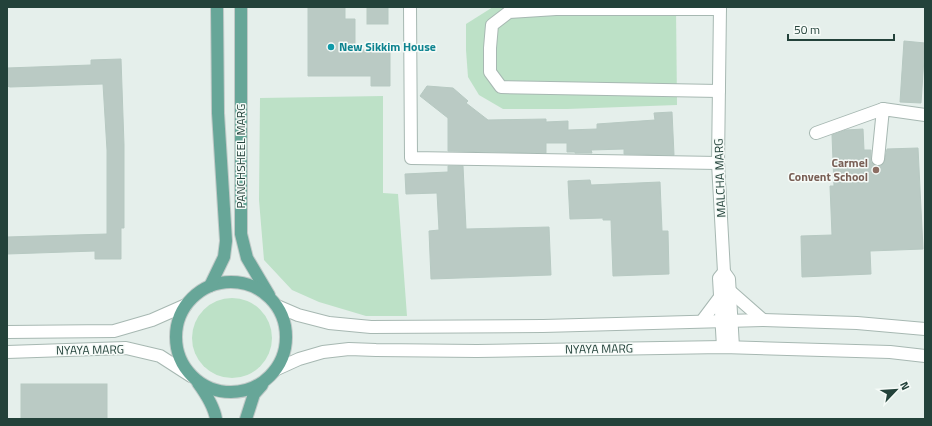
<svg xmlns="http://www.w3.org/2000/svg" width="932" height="426" font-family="'Titillium Web',sans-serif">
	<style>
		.green { fill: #bde1c7 }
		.building { fill: #bacac4; stroke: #b7c9c2 }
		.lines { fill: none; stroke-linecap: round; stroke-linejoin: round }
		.minor-casing { stroke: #a7b8b2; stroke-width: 14 }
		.major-casing { stroke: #c1cac8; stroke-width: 14 }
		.minor { stroke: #fff; stroke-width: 12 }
		.major { stroke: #67a698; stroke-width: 12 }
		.culture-dot { fill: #0f9aa8; stroke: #f6fbf8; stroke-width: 1.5 }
		.education-dot { fill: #8d6e63; stroke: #f6fbf8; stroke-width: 1.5 }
		.labels { text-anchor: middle; stroke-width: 3; stroke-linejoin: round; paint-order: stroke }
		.culture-label { font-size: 12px; font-weight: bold; fill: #0d838f; stroke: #f6fbf8; text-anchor: start }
		.street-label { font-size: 12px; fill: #23423a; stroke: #f6fbf8 }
		.education-label { font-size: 12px; font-weight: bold; fill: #785e54; stroke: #f6fbf8; text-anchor: end }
	</style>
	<rect width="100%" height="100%" fill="#e5efeb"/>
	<!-- green -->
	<g class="green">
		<polygon points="493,7 676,7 677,105 567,109 503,109 479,95 468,77 466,50 466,24"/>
		<polygon points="383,96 383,193 398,194 407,316 366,316 319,302 292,290 264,260 259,200 260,98"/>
		<circle cx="232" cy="338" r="40"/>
	</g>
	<!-- building -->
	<g class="building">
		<polygon points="308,7 345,7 345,19 355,19 355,50 390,50 390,86 371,86 371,76 308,76"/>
		<rect x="367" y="7" width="21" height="17"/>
		<polygon points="904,41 925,43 921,103 900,102"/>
		<polygon points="121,59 124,145 124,228 121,228 121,259 95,259 95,251 7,254 7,237 107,234 107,150 103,84 10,87 7,86 7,68 91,65 91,60"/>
		<polygon points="427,86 453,88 468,101 466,103 488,120 546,119 546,122 568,121 568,130 597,129 597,124 655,120 654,113 672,112 674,155 624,154 624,149 591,150 592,153 575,153 575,152 567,152 567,143 546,143 546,153 448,151 448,118 420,96"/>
		<polygon points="863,129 864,150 871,150 871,162 877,166 881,166 884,163 887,149 918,148 923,249 870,251 871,274 802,277 801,236 832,235 830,186 834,186 832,135 846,130"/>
		<polygon points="448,166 463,166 466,229 549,227 551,275 431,279 429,231 439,230 437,193 406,194 405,174 448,172"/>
		<polygon points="590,180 591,185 660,182 662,231 668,231 669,274 613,276 611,220 603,220 603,218 570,219 568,181"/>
		<rect x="21" y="384" width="86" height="35"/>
	</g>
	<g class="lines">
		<defs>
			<g id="minor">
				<polyline points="410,7 411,158 718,163"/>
				<polyline points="720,7 718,163 724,272 729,279 733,347"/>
				<polyline points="719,91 501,87 490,72 490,48 492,25 509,12 556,9 720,9"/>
				<polyline points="816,133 883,109"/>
				<polyline points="878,159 883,109 925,115"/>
				<polyline points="730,291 763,320"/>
				<polyline points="277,306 298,315 329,323 371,327 543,326 763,320 857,323 925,329"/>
				<polyline points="702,321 720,297"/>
				<polyline points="7,332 114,331 152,320 186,305"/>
				<polyline points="723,347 719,278 724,272"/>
				<polyline points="7,352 126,348 160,356 191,376"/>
				<polyline points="277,369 299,359 323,352 349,349 376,350 477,351 723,347 890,352 925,356"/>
			</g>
			<g id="major">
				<polyline points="241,7 241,234 247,258 269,295"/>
				<circle cx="231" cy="337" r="55"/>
				<polyline points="210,286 224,257 226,241 218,113 217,7"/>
				<path d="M 198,383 C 206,394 214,406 216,419"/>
				<polyline points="246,419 254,394 262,385"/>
			</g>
		</defs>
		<!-- minor casing -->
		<use href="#minor" class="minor-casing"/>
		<!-- major casing -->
		<use href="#major" class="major-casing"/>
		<!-- minor -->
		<use href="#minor" class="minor"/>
		<!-- major -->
		<use href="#major" class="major"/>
	</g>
	<!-- markers -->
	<circle class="culture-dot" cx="331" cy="47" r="4"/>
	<circle class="education-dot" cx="876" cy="170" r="4"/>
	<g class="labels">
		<!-- culture labels -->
		<g class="culture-label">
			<text x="339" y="51">New Sikkim House</text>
		</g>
		<!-- street labels -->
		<g class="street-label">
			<text transform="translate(241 156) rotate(-90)" y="4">PANCHSHEEL MARG</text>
			<text transform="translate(720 178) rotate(-92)" y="4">MALCHA MARG</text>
			<text transform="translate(599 349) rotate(-1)" y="4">NYAYA MARG</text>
			<text transform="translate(90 350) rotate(-1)" y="4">NYAYA MARG</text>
		</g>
		<!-- education labels -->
		<g class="education-label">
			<text x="868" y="167">Carmel<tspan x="868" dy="14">Convent School</tspan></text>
		</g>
	</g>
	<!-- border -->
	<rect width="932" height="426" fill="none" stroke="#23423a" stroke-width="16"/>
	<!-- north arrow -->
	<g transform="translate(896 390) rotate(65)" stroke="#f6fbf8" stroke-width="3" paint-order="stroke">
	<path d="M0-3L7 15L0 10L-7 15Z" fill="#23423a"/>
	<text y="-6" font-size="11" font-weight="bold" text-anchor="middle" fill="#23423a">N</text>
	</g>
	<!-- scale -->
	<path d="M788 34v6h106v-6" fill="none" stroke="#23423a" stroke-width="2"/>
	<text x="794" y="34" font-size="12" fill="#23423a" stroke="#f6fbf8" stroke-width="3" paint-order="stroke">50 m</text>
</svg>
